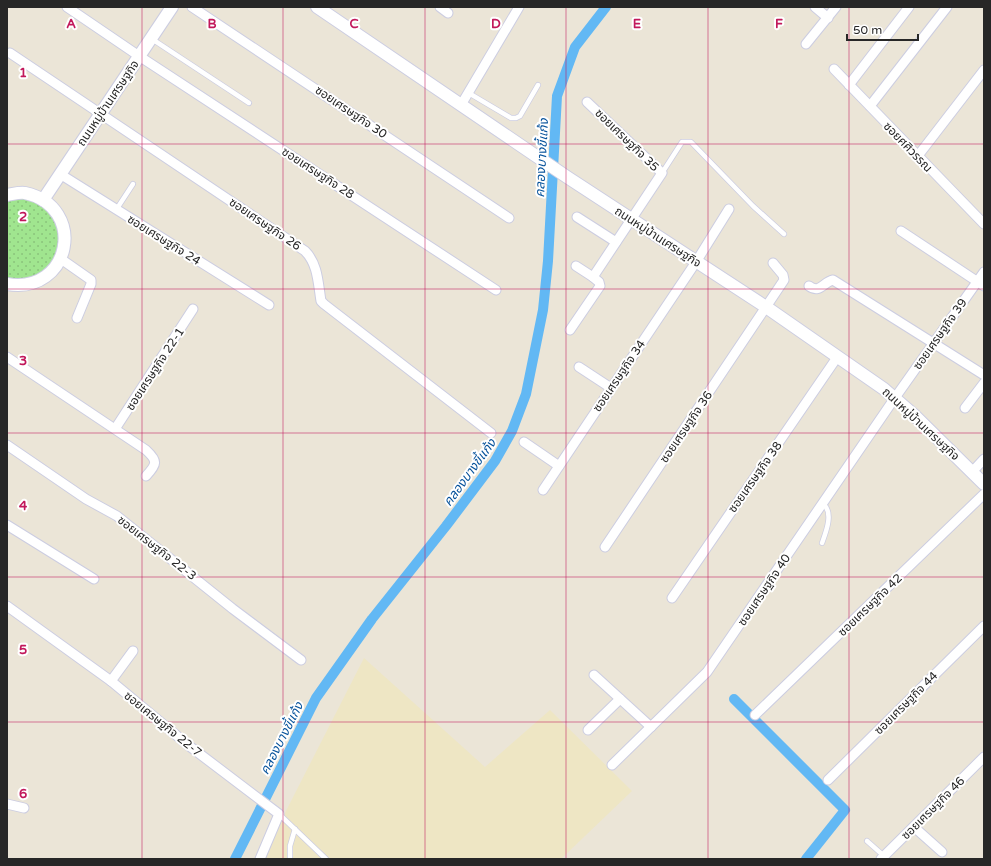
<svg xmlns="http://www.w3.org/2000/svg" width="991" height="866" font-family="'Varela Round','Noto Sans Thai',sans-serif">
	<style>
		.education { fill: #eee6c4 }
		.park { fill: url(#park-dots) }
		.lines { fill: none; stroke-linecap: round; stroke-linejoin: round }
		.canal { stroke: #62b8f4; stroke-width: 10 }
		.service-casing { stroke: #cccde1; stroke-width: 6 }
		.minor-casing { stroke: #cccde1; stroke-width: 11 }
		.tertiary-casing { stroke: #cccde1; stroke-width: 14 }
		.service { stroke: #fff; stroke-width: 4.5 }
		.minor { stroke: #fff; stroke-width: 9 }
		.tertiary { stroke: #fff; stroke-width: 12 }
		.grid { fill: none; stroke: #c2185b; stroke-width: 1; stroke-opacity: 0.55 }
		.labels { text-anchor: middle; stroke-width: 4; stroke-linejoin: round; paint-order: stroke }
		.street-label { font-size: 12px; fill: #272727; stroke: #fff }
		.water-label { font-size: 13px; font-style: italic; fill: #06529b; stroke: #fff }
		.grid-label { font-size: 13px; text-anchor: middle; font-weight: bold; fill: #c2185b; stroke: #fff; stroke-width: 4; stroke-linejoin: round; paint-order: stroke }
	</style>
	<defs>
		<pattern id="park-dots" width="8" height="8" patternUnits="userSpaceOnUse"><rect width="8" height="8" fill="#a0e58f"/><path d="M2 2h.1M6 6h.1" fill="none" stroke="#8ac47b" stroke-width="1.8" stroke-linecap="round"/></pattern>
	</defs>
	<rect width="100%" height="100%" fill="#ebe5d7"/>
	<!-- education -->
	<polygon class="education" points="364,658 485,767 550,710 632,791 561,859 266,859 263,856"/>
	<!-- park -->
	<polygon class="park" points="16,198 29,199 42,204 52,213 61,238 54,263 33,281 7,280 7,200"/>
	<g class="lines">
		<!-- canal -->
		<g class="canal">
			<polyline points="734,699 845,810 806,859"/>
			<polyline points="235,859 316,698 372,619 446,526 495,461 512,431 526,394 543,310 548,261 557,96 575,47 606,7"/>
		</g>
		<defs>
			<g id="service">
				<polyline points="152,39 249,103"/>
				<polyline points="467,92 511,118 516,118 520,116 538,85"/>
				<polyline points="662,173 682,142 691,142 753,206 784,234"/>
				<polyline points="116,210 133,184"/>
				<path d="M 822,543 C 826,532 834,512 823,504"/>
				<polyline points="279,814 326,859"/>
				<polyline points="867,841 884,856"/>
				<polyline points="290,859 290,846 295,829"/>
			</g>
			<g id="minor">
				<polyline points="67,7 139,56 496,290"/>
				<polyline points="192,7 509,218"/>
				<polyline points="440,7 448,13"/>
				<polyline points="815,7 828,18"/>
				<polyline points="806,44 836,7"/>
				<path d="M 10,53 L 305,251 C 318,264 318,283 321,301 L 324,304 L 491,433"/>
				<polyline points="834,69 984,224"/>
				<polyline points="849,85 909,7"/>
				<polyline points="461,105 519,7"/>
				<polyline points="870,106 947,7"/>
				<polyline points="917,157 984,70"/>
				<polyline points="60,174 269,305"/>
				<polyline points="577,217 616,242"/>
				<polyline points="901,231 984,286"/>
				<polyline points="61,259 91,280 91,284 77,318"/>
				<polyline points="576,266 593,277"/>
				<path d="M 809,286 C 820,294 823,282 833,280 L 984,375"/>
				<polyline points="570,330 600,286 599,282 593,277 662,173 587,102"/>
				<path d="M 7,357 L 146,450 C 158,461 157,464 146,476"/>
				<polyline points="579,367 611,388"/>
				<polyline points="965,408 984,383"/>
				<polyline points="115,429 193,309"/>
				<polyline points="524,442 559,466"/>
				<polyline points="7,445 86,499 117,516 233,609 301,660"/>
				<polyline points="972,472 984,459"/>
				<polyline points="543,490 696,262 729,209"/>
				<polyline points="7,525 94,579"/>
				<polyline points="605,547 784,280 783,275 773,263"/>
				<polyline points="672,598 838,356"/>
				<polyline points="7,606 111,681 188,745 279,814 260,859"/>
				<polyline points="594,675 651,727"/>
				<polyline points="111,681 133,651"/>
				<polyline points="755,715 984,494"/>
				<polyline points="588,730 620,699"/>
				<polyline points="612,765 707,672 892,402 984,272"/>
				<polyline points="828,780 984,626"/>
				<polyline points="7,804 24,808"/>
				<polyline points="914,827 942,852"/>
				<polyline points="881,859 984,757"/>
			</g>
			<g id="tertiary">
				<polyline points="317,7 567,177 766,307 884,389 914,415 984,484"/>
				<path d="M 7,195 C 13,194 20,192 25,193 C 88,207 71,295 7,284"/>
				<polyline points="43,200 172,7"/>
			</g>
		</defs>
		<!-- service casing -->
		<use href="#service" class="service-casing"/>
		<!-- minor casing -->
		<use href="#minor" class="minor-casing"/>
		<!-- tertiary casing -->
		<use href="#tertiary" class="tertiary-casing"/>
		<!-- service -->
		<use href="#service" class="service"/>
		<!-- minor -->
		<use href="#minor" class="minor"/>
		<!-- tertiary -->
		<use href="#tertiary" class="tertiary"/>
	</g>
	<!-- grid -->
	<path class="grid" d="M 142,7 L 142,859M 283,7 L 283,859M 425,7 L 425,859M 566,7 L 566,859M 708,7 L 708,859M 849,7 L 849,859M 7,144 L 984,144M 7,289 L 984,289M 7,433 L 984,433M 7,577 L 984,577M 7,722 L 984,722"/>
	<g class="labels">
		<!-- street labels -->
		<g class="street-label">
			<text transform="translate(108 103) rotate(-56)" y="4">ถนนหมู่บ้านเศรษฐกิจ</text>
			<text transform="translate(351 112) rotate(34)" y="4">ซอยเศรษฐกิจ 30</text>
			<text transform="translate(627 140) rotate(44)" y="4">ซอยเศรษฐกิจ 35</text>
			<text transform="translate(908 147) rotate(46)" y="4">ซอยศศิวรรณ</text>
			<text transform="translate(318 173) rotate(33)" y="4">ซอยเศรษฐกิจ 28</text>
			<text transform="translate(265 224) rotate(34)" y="4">ซอยเศรษฐกิจ 26</text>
			<text transform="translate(658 237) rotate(33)" y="4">ถนนหมู่บ้านเศรษฐกิจ</text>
			<text transform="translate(164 240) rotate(32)" y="4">ซอยเศรษฐกิจ 24</text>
			<text transform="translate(940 334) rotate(-55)" y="4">ซอยเศรษฐกิจ 39</text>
			<text transform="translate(155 369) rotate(-57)" y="4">ซอยเศรษฐกิจ 22-1</text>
			<text transform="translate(619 376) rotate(-56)" y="4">ซอยเศรษฐกิจ 34</text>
			<text transform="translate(921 424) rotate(43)" y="4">ถนนหมู่บ้านเศรษฐกิจ</text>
			<text transform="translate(686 427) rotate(-56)" y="4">ซอยเศรษฐกิจ 36</text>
			<text transform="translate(755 477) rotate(-55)" y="4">ซอยเศรษฐกิจ 38</text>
			<text transform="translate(157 548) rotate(38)" y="4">ซอยเศรษฐกิจ 22-3</text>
			<text transform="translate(764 590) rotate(-56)" y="4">ซอยเศรษฐกิจ 40</text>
			<text transform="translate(870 605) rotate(-44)" y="4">ซอยเศรษฐกิจ 42</text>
			<text transform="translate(906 703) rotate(-45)" y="4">ซอยเศรษฐกิจ 44</text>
			<text transform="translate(163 724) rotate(39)" y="4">ซอยเศรษฐกิจ 22-7</text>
			<text transform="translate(933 808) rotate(-45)" y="4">ซอยเศรษฐกิจ 46</text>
		</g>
		<!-- water labels -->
		<g class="water-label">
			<text transform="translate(541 158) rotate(-87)" y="5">คลองบางขี้แก้ง</text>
			<text transform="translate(469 472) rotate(-54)" y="5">คลองบางขี้แก้ง</text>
			<text transform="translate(281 738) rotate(-63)" y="5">คลองบางขี้แก้ง</text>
		</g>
	</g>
	<g class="grid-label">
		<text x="71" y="28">A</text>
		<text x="212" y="28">B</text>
		<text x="354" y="28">C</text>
		<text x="496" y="28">D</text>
		<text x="637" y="28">E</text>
		<text x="779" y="28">F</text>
		<text x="23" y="77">1</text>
		<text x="23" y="221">2</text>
		<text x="23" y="365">3</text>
		<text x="23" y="510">4</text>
		<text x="23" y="654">5</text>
		<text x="23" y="798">6</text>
	</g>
	<!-- border -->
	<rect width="991" height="866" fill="none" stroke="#272727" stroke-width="16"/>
	<!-- scale -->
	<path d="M847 34v6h71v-6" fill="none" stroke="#272727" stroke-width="2"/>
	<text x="853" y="34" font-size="12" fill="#272727" stroke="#ffffff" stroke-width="3" paint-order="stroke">50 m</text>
</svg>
